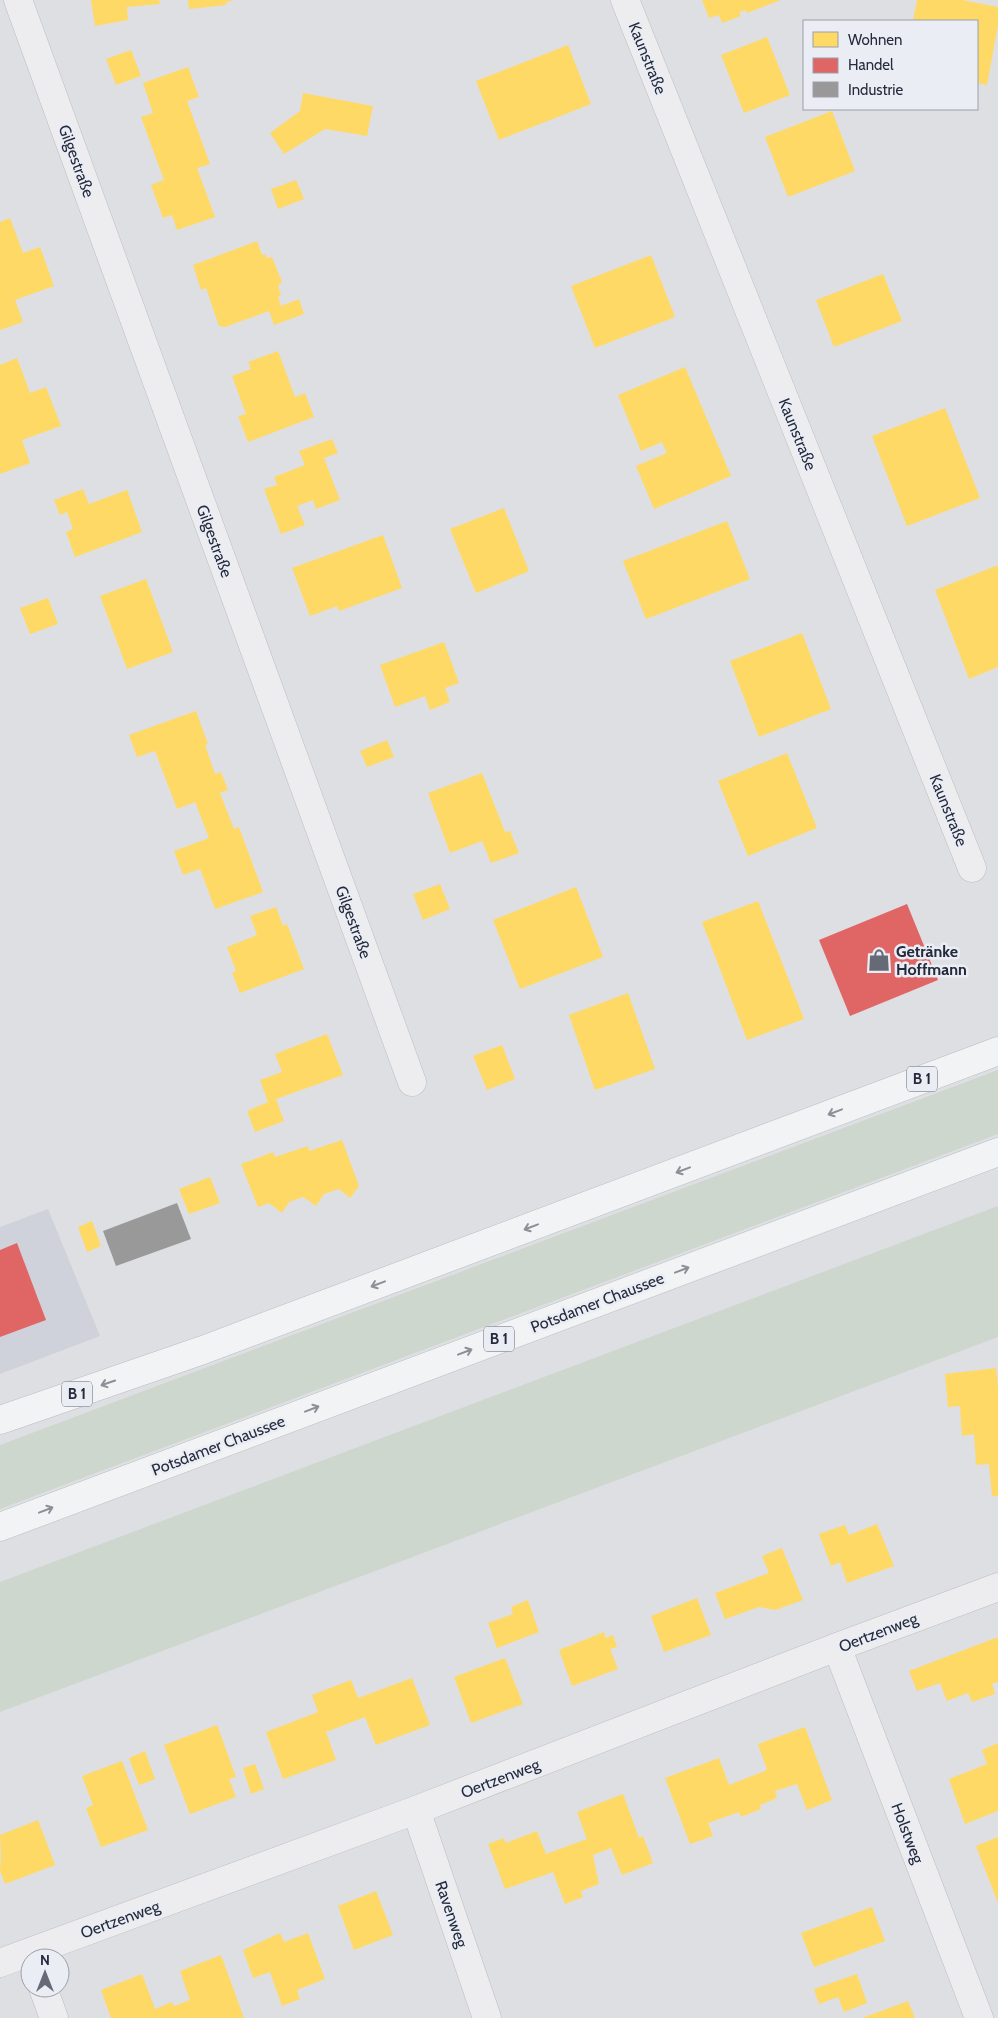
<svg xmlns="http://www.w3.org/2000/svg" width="998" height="2018" font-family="Cabin,sans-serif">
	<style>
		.built { fill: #cfd2da }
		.green { fill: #cdd7ce }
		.homes { fill: #ffd966 }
		.shops { fill: #e06666 }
		.industry { fill: #999 }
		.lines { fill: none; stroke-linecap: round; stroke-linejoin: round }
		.street-casing { stroke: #bcbdc1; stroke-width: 29 }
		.primary-casing { stroke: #babcc1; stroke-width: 29 }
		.street { stroke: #ededf0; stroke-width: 28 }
		.primary { stroke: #f2f3f4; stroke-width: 28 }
		.oneway { stroke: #8c8f98 }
		.labels { text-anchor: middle; stroke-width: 5; stroke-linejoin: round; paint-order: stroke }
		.shield { fill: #eaedf4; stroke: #606573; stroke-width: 1 }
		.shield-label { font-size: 15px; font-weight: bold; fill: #252b3c }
		.street-label { font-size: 16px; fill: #252b3c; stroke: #eaedf4 }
		.poi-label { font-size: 16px; font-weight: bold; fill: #252b3c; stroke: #eaedf4; text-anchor: start }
	</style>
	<rect width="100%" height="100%" fill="#dedfe3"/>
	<!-- built -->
	<polygon class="built" points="48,1209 100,1336 0,1374 0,1227"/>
	<!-- green -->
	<g class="green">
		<polygon points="998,1070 998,1134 0,1509 0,1445"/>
		<polygon points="998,1206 998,1337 0,1712 0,1582"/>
	</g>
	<!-- homes -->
	<g class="homes">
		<polygon points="91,0 159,0 160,4 127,7 128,20 95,26"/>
		<polygon points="188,0 232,0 232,1 226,2 226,5 189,9"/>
		<polygon points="702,0 781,0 747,13 745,10 739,12 741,16 722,23 719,15 709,18"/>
		<polygon points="917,0 962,0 998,7 998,25 987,85 977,83 977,21 913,21"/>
		<polygon points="767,37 790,95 744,113 721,55"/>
		<polygon points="568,45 591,104 499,140 476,81"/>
		<polygon points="131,50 141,76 116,85 106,59"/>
		<polygon points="188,67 199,97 187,101 210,164 197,168 215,217 177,230 172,215 163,218 151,185 164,180 141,117 153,113 143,83"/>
		<polygon points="303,93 373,106 367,136 325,129 284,154 270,133 300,111"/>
		<polygon points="832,111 855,171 788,197 765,137"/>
		<polygon points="296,180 304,199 278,209 271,189"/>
		<polygon points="10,218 23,253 40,247 54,286 15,300 23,322 0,330 0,222"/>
		<polygon points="257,241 262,255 265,254 267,258 272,257 282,282 278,286 281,295 278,297 281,306 299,299 304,314 274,325 269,311 225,327 219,326 206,288 201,290 193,265"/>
		<polygon points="651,255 675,317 595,348 571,286"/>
		<polygon points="883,274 902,321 834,347 816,300"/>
		<polygon points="278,351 295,397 305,393 314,417 248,442 238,416 246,414 232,376 251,369 248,362"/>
		<polygon points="17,358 30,393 46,387 61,426 22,440 30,463 0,474 0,365"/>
		<polygon points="685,367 731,476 654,509 636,466 667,453 662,442 641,451 618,395"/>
		<polygon points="945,408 980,498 907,526 872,436"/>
		<polygon points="332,439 338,453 324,458 340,500 316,509 313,500 297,506 305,525 281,534 264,489 277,485 274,477 305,465 299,451"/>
		<polygon points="83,489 89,504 127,490 142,532 75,557 66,532 73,529 67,512 60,515 54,500"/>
		<polygon points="504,508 529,571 476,593 450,529"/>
		<polygon points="727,521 750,579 646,619 623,561"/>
		<polygon points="383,535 402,588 339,611 337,606 310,616 292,568"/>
		<polygon points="998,565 998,667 969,679 935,590"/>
		<polygon points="146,579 173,652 127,669 100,596"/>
		<polygon points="48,598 58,624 30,634 20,608"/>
		<polygon points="802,633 831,709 759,737 730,661"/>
		<polygon points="444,642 459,683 445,688 450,702 430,710 425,696 395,707 380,665"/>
		<polygon points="196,711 208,744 205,745 215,774 221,772 228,790 220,793 234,829 239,827 263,892 215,909 200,869 183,875 174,851 209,838 195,802 177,809 155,751 137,757 129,735"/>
		<polygon points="387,740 394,757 367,767 360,751"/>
		<polygon points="787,753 817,828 748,856 718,781"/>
		<polygon points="482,773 505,832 510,831 519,853 491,863 482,841 450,853 428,793"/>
		<polygon points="440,884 450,909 423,920 413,894"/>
		<polygon points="576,887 603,957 520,989 493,920"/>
		<polygon points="758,901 804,1019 747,1040 702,922"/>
		<polygon points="276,907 283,926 287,924 304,969 240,993 232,973 236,971 227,947 257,935 250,916"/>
		<polygon points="628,993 655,1069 595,1090 569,1015"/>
		<polygon points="327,1034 343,1075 276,1099 284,1121 255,1132 247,1111 268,1102 260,1080 282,1072 275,1054"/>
		<polygon points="502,1045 515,1079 487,1090 473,1056"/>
		<polygon points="342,1140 359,1186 350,1198 339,1189 324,1194 316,1206 303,1197 289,1202 282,1213 269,1203 258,1207 241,1164 273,1152 275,1157 308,1146 309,1151"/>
		<polygon points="210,1177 220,1203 189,1214 179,1189"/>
		<polygon points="92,1221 101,1246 87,1252 78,1227"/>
		<polygon points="996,1368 998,1385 998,1496 992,1496 989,1464 976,1465 974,1434 962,1436 960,1406 948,1407 945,1374"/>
		<polygon points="877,1524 894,1566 847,1583 840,1562 831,1566 819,1534 845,1525 849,1535"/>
		<polygon points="782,1548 803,1600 775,1610 759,1607 725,1619 715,1593 769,1573 762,1556"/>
		<polygon points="697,1598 711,1635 664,1652 651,1616"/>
		<polygon points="528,1600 539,1632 497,1648 488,1623 513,1614 511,1607"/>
		<polygon points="604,1632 606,1638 613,1635 617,1647 610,1649 618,1669 572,1686 559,1650"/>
		<polygon points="998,1637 998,1682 992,1684 995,1694 972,1702 968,1693 947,1701 940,1683 917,1691 909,1671"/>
		<polygon points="505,1658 523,1704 471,1723 454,1677"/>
		<polygon points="412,1678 430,1725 376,1745 365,1717 326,1732 336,1760 283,1779 266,1732 318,1712 312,1695 351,1680 358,1698"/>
		<polygon points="217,1725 236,1777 229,1779 236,1797 190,1814 164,1745"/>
		<polygon points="805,1727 832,1800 807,1810 797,1784 775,1791 777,1798 760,1805 761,1809 741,1817 739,1812 708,1823 713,1836 690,1844 665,1778 719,1758 729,1785 767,1770 758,1744"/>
		<polygon points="998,1743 998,1811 965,1824 949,1779 987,1764 982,1750"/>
		<polygon points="145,1751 155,1779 139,1785 129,1758"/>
		<polygon points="122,1761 148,1830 101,1847 86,1808 93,1805 82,1776"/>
		<polygon points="255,1764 264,1789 251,1794 243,1768"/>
		<polygon points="623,1794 639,1838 643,1836 653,1863 622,1875 611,1848 593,1855 599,1884 581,1891 583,1897 565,1904 553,1872 505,1889 488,1844 504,1838 506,1843 537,1831 546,1854 587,1839 577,1812"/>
		<polygon points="38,1820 55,1865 5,1884 0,1871 1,1857 0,1835"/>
		<polygon points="998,1837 998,1903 976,1846"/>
		<polygon points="376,1891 393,1935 354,1950 338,1906"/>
		<polygon points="872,1907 885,1941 814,1967 801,1933"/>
		<polygon points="280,1933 284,1942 308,1933 325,1979 297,1990 300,1999 282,2006 270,1972 253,1978 243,1950"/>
		<polygon points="221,1955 244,2018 111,2018 101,1990 142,1974 155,2009 172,2002 174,2006 190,2000 180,1971"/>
		<polygon points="857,1974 867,2003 844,2012 838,1997 819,2004 814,1989"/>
		<polygon points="908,2001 915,2018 862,2018"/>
	</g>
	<!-- shops -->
	<g class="shops">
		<polygon points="907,904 938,980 850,1016 819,940"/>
		<polygon points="17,1243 46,1320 0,1337 0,1250"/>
	</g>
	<!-- industry -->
	<polygon class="industry" points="177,1203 191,1239 116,1266 103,1231"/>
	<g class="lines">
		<defs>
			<g id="street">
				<polyline points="18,0 412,1082"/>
				<polyline points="625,0 972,868"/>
				<polyline points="837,1647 979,2018"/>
				<polyline points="416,1810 487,2018"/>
				<polyline points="0,1963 416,1810 837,1647 998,1587"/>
				<polyline points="43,1988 54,2018"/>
			</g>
			<g id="primary">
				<polyline points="0,1420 203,1350 998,1051"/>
				<polyline points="0,1527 998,1152"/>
			</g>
		</defs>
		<!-- street casing -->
		<use href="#street" class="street-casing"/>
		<!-- primary casing -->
		<use href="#primary" class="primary-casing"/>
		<!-- street -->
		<use href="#street" class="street"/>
		<!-- primary -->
		<use href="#primary" class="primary"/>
	</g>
	<!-- one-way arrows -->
	<defs><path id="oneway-shaft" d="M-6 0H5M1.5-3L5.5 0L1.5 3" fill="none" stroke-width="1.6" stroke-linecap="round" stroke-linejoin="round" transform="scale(1.25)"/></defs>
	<g class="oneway">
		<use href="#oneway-shaft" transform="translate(835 1112) rotate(159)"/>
		<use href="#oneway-shaft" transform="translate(683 1170) rotate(159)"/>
		<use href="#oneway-shaft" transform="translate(531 1227) rotate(159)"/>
		<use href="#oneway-shaft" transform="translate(682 1270) rotate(-21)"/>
		<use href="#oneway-shaft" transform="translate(378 1284) rotate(159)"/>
		<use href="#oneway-shaft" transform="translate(465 1352) rotate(-21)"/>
		<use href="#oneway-shaft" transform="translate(108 1383) rotate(161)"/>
		<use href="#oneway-shaft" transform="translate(312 1409) rotate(-21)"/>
		<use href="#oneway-shaft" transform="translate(46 1510) rotate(-21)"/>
	</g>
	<!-- icons -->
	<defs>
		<symbol id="shop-bare" viewBox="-9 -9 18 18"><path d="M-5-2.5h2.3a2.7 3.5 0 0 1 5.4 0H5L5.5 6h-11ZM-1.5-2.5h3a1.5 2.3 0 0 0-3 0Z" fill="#666a76" stroke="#eaedf4" stroke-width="2.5" paint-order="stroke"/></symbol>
	</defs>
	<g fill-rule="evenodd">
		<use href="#shop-bare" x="863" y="944" width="32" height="32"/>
	</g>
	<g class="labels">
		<!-- shield labels -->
		<g class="shield">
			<rect x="907" y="1066.5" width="30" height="25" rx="4"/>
			<rect x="484" y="1326.5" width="30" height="25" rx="4"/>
			<rect x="62" y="1381.5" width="30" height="25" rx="4"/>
		</g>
		<g class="shield-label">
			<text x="922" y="1084">B 1</text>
			<text x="499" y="1344">B 1</text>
			<text x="77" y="1399">B 1</text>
		</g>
		<!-- street labels -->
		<g class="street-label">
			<text transform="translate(648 58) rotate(68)" y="6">Kaunstraße</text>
			<text transform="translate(77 161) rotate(70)" y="6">Gilgestraße</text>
			<text transform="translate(798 434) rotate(68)" y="6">Kaunstraße</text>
			<text transform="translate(215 541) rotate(70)" y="6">Gilgestraße</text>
			<text transform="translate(949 810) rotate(68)" y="6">Kaunstraße</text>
			<text transform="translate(354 922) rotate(70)" y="6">Gilgestraße</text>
			<text transform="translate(597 1302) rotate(-21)" y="6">Potsdamer Chaussee</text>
			<text transform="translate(218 1445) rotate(-21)" y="6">Potsdamer Chaussee</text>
			<text transform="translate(878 1632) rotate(-21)" y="6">Oertzenweg</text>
			<text transform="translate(500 1778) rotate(-21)" y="6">Oertzenweg</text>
			<text transform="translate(908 1833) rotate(69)" y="6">Holstweg</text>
			<text transform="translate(452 1914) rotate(71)" y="6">Ravenweg</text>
			<text transform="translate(120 1919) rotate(-20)" y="6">Oertzenweg</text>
		</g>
		<!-- poi labels -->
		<g class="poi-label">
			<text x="896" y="957">Getränke<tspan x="896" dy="18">Hoffmann</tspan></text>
		</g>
	</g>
	<!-- legend -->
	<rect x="803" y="20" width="175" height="90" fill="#eaedf4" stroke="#9b9faa"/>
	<rect x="813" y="32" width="25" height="15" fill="#ffd966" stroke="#9b9faa"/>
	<text x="848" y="45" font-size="15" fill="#252b3c">Wohnen</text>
	<rect x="813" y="58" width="25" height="15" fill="#e06666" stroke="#9b9faa"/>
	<text x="848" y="70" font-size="15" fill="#252b3c">Handel</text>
	<rect x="813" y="82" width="25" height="15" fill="#999999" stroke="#9b9faa"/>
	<text x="848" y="95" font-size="15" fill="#252b3c">Industrie</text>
	<!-- north arrow -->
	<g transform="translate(45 1973)"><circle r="24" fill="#eaedf4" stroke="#9b9faa"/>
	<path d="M0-4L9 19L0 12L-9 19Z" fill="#666a76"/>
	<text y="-8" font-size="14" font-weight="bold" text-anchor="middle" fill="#252b3c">N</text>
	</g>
</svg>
